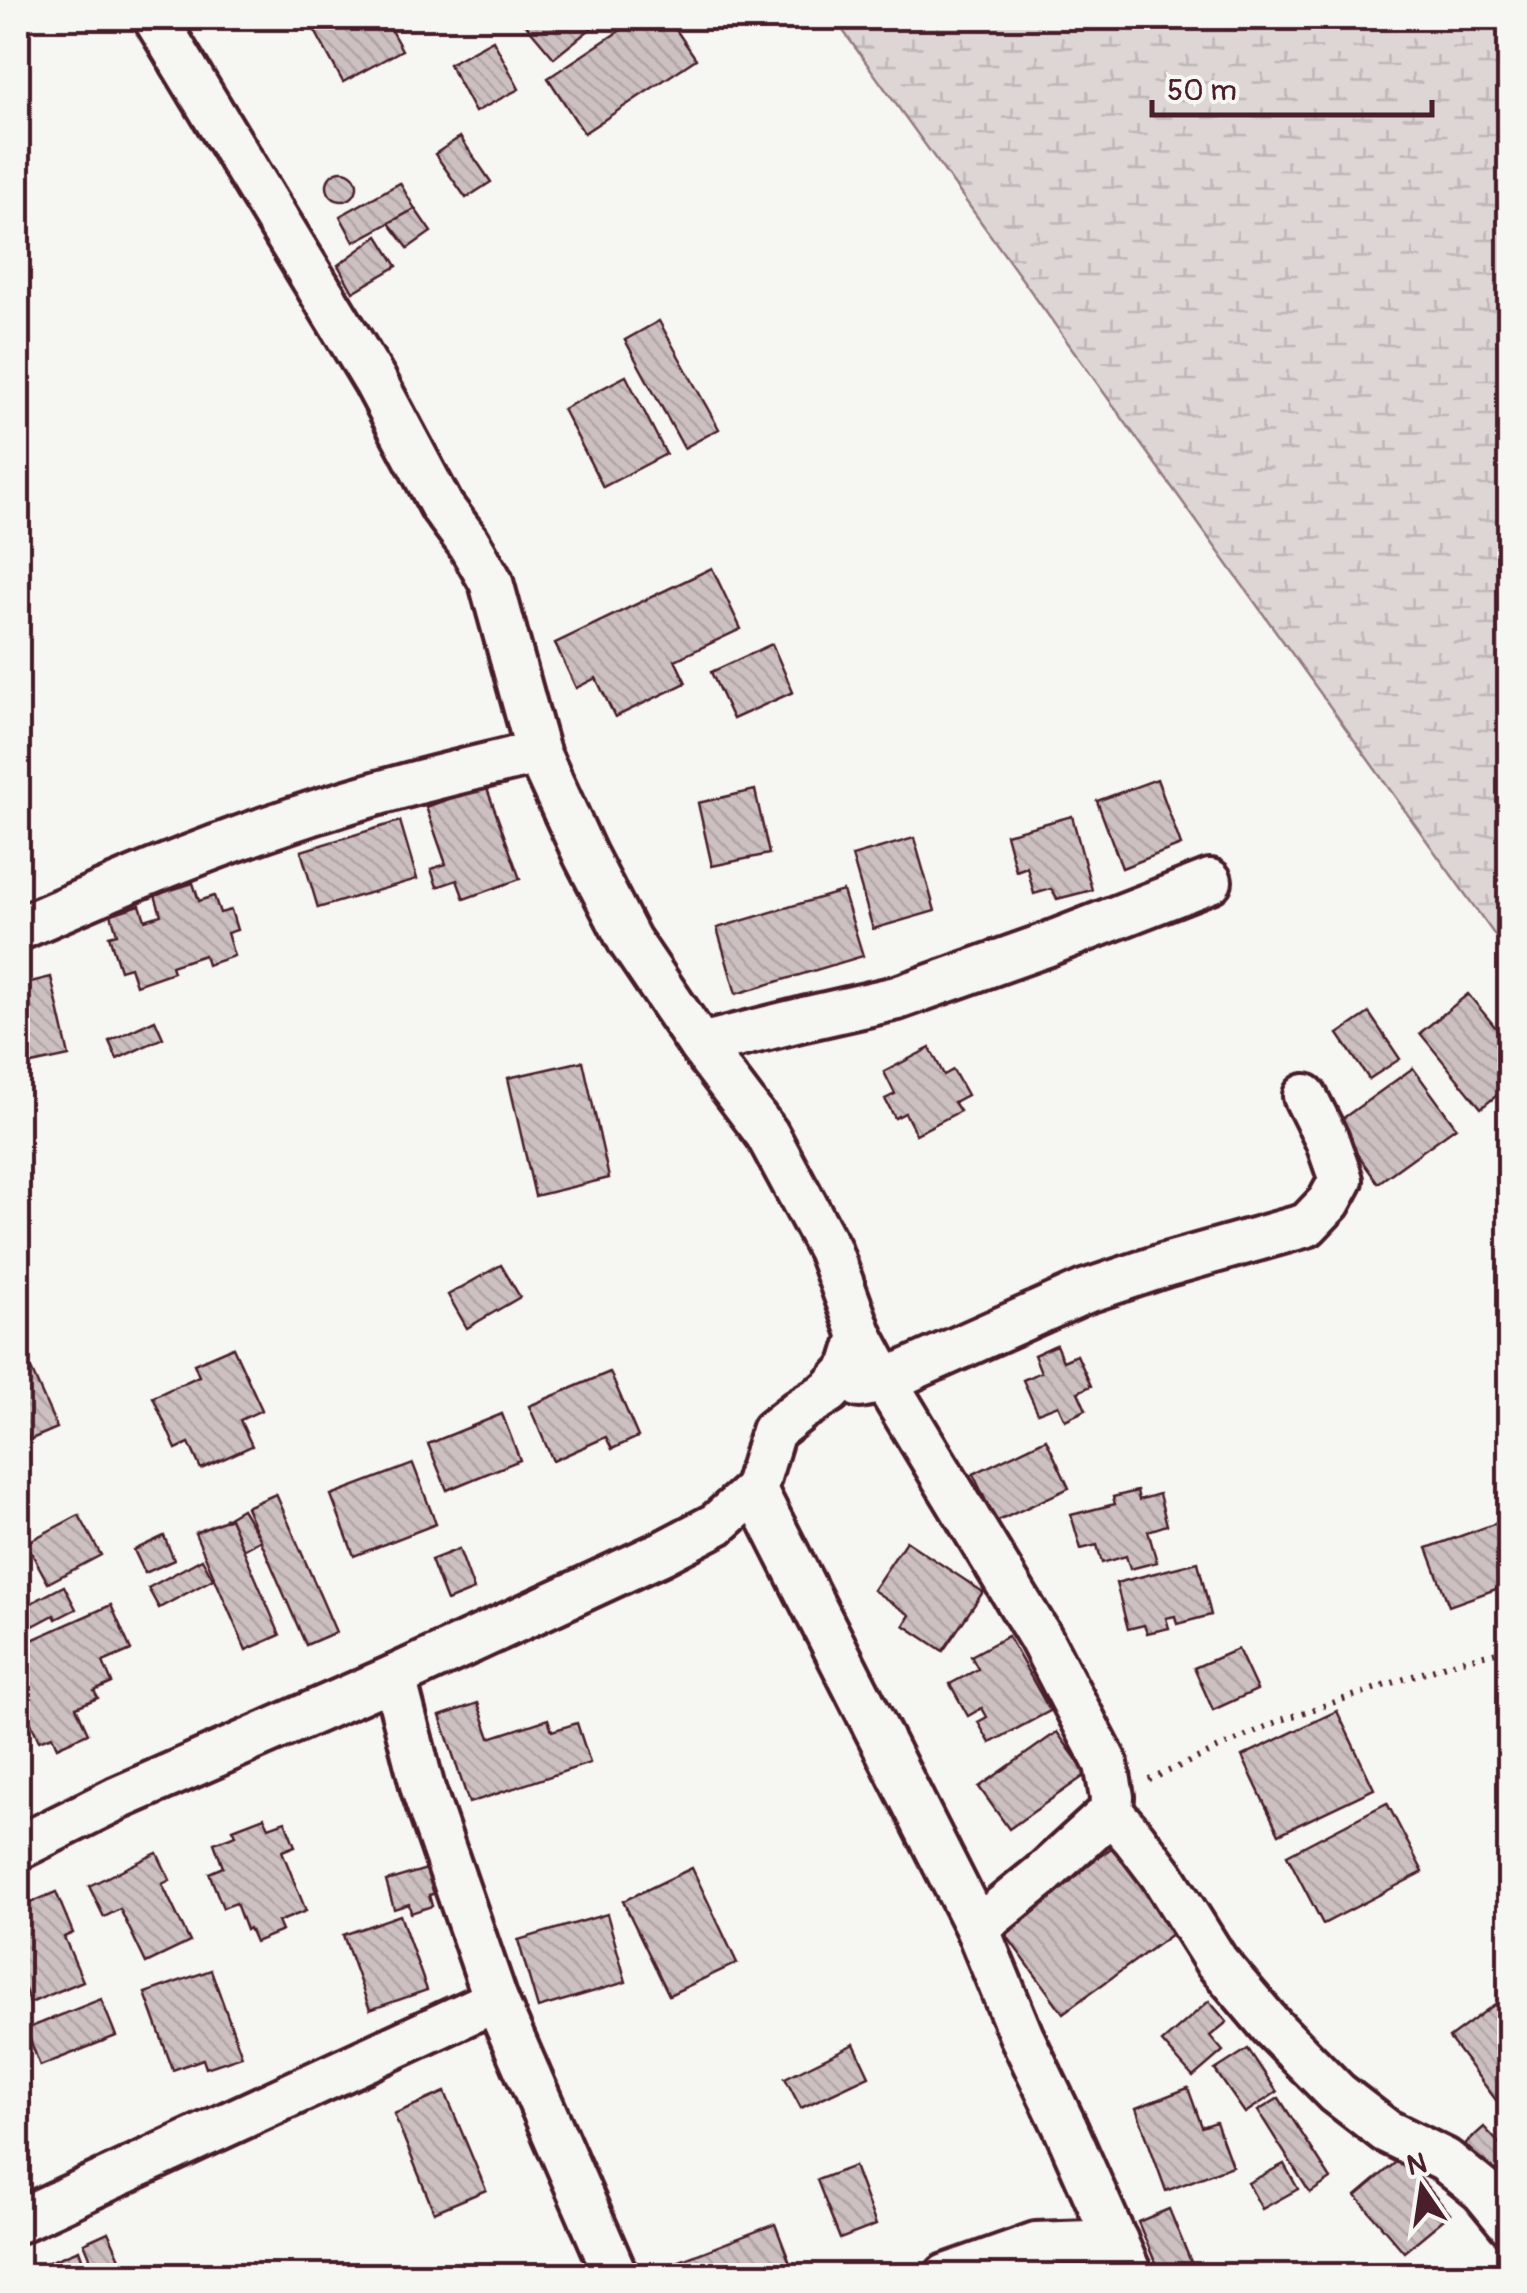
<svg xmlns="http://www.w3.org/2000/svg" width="1527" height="2293" font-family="Pangolin,sans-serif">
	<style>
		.wetland { fill: url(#wetland-marsh); stroke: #947a80; stroke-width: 2.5 }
		.building { fill: url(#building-back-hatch); stroke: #4a1f2b; stroke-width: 2.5 }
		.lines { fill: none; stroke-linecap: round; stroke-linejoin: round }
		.minor-casing { stroke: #4a1f2b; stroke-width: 50 }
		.path { stroke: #4a1f2b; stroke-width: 6; stroke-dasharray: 2.5 8; stroke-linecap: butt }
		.minor { stroke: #f6f6f2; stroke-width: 42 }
	</style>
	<defs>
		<pattern id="wetland-marsh" width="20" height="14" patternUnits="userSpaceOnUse" patternTransform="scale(2.5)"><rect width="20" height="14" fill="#ddd6d5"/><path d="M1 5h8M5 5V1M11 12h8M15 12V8" fill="none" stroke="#bfb7b7"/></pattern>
		<pattern id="building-back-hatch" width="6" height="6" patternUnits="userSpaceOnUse" patternTransform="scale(2.5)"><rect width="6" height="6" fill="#ccc1c0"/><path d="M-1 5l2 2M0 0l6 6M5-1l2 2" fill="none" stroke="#b1a5a5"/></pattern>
	</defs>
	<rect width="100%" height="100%" fill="#f6f6f2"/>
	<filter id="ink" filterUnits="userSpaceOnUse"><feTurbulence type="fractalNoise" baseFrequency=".01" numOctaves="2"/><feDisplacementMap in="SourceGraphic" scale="20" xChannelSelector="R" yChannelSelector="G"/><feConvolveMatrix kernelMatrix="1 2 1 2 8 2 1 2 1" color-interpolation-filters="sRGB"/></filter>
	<g filter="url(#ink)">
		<!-- wetland -->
		<polygon class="wetland" points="832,18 1509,18 1509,955 839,25"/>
		<!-- building -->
		<g class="building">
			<polygon points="308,18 384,18 402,50 343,82"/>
			<polygon points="523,18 604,18 554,58 521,19"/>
			<polygon points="639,18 668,18 696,59 584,133 548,78"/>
			<polygon points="493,40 519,89 475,112 449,64"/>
			<polygon points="460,137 491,182 466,198 435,154"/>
			<circle cx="342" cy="186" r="15"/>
			<polygon points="400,183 415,209 354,242 340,216"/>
			<polygon points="415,209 431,232 408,248 389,223"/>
			<polygon points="378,236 397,266 353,292 338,265"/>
			<polygon points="659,321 719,429 684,448 625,340"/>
			<polygon points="626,376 666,454 603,487 563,409"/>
			<polygon points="712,568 741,629 675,660 686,683 615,717 596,678 576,688 555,643"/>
			<polygon points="772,644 793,692 733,719 711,672"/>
			<polygon points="1157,779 1181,845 1122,868 1097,801"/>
			<polygon points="486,786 520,879 464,899 457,880 437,887 431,869 446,864 426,807"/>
			<polygon points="755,790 769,854 712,866 698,803"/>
			<polygon points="1072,816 1092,890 1057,899 1051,889 1034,894 1027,867 1016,871 1006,834"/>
			<polygon points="400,821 417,879 318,908 301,851"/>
			<polygon points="914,838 935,911 873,929 852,856"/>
			<polygon points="193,883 199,901 214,896 220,913 231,910 237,930 227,933 234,956 207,965 204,955 171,966 173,972 136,985 130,967 120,970 109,936 117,934 111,914 140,905 145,920 161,915 155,895"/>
			<polygon points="843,891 863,956 736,994 717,928"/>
			<polygon points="51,977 69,1056 18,1067 18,985"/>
			<polygon points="1468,994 1510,1045 1510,1085 1481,1108 1420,1033"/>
			<polygon points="1369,1013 1400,1059 1369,1079 1338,1034"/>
			<polygon points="155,1020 163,1038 117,1059 109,1041"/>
			<polygon points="930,1048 944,1075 953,1070 967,1095 954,1102 960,1111 916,1134 905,1113 895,1118 885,1099 895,1094 884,1072"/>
			<polygon points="583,1061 609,1178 535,1196 508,1078"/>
			<polygon points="1413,1068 1456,1127 1378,1183 1335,1124"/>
			<polygon points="501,1265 520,1297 467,1328 448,1295"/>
			<polygon points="1056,1345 1063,1361 1077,1355 1091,1386 1078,1392 1086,1410 1065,1420 1058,1405 1038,1413 1023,1380 1041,1372 1034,1355"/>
			<polygon points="233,1347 262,1410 240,1420 252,1446 201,1469 189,1443 176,1449 153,1397 199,1376 194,1364"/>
			<polygon points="30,1367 57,1428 29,1440 18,1414 18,1372"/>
			<polygon points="610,1372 638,1437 612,1449 606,1437 553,1461 529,1406"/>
			<polygon points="502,1414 520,1460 447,1490 428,1444"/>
			<polygon points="1046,1439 1069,1488 996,1522 973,1474"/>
			<polygon points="413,1464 436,1524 354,1556 331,1495"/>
			<polygon points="1137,1491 1139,1500 1159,1494 1167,1525 1148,1531 1157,1562 1130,1569 1126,1556 1102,1563 1097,1545 1081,1549 1071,1515 1115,1504 1113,1497"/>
			<polygon points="276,1494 336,1632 306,1645 246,1507"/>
			<polygon points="242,1509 261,1540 243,1550 225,1519"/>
			<polygon points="79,1515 101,1555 48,1583 26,1543"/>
			<polygon points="230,1518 280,1635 246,1650 195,1533"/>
			<polygon points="1505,1520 1510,1532 1510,1584 1449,1606 1427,1548"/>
			<polygon points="164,1536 174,1560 145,1573 134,1550"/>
			<polygon points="906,1541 983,1592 943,1651 904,1625 910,1615 873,1590"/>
			<polygon points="459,1549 474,1590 447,1601 431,1560"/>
			<polygon points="202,1559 213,1579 159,1608 148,1588"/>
			<polygon points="1198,1562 1211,1615 1177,1624 1175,1616 1166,1618 1169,1628 1147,1633 1144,1625 1128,1629 1116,1583"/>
			<polygon points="64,1586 76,1609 56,1619 54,1615 18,1634 18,1610"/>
			<polygon points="111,1605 131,1650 103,1662 112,1683 94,1691 98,1698 76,1707 88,1733 57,1747 52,1736 39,1741 18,1694 18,1646"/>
			<polygon points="1008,1636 1050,1711 990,1743 978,1722 987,1717 982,1708 968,1716 950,1684 978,1669 971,1656"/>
			<polygon points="1238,1649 1257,1690 1213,1710 1194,1668"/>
			<polygon points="478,1703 490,1738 548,1719 552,1731 577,1723 590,1763 469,1803 440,1716"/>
			<polygon points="1337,1711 1374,1789 1279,1834 1242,1756"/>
			<polygon points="1057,1732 1087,1774 1009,1829 979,1787"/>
			<polygon points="1387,1803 1423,1872 1323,1924 1287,1855"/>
			<polygon points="264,1817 269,1827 285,1821 295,1846 282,1851 306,1911 278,1922 282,1931 255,1942 249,1928 246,1930 236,1903 223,1908 209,1873 223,1867 214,1843 236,1835 233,1829"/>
			<polygon points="1121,1841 1183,1926 1063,2013 1001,1928"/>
			<polygon points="157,1853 170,1880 162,1884 190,1942 146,1963 120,1909 104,1917 89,1886"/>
			<polygon points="440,1865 448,1890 429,1895 432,1906 411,1913 409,1904 394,1909 386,1881"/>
			<polygon points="692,1868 737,1963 669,1995 623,1901"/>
			<polygon points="56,1892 73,1933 64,1937 83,1981 30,2003 18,1972 18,1908"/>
			<polygon points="607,1914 626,1982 538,2008 518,1940"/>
			<polygon points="400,1915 427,1990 370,2010 343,1935"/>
			<polygon points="211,1970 242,2056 206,2068 203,2059 173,2070 145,1993"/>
			<polygon points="1510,1993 1510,2090 1496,2100 1449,2038"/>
			<polygon points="101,1999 116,2036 40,2066 26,2029"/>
			<polygon points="1209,2001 1227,2022 1210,2036 1223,2051 1193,2077 1162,2042"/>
			<polygon points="854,2044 869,2076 801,2108 785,2078"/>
			<polygon points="1248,2049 1277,2092 1245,2113 1215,2070"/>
			<polygon points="18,2074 30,2103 18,2109"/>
			<polygon points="1188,2088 1202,2127 1216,2122 1232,2166 1166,2191 1136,2108"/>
			<polygon points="445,2092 486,2190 434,2212 394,2114"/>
			<polygon points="1279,2098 1331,2179 1310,2193 1258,2111"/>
			<polygon points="1484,2127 1510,2155 1510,2175 1501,2183 1465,2144"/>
			<polygon points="1402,2157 1450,2214 1404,2252 1356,2196"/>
			<polygon points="1284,2164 1298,2189 1262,2209 1248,2183"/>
			<polygon points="854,2166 876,2225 840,2239 817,2180"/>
			<polygon points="1169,2209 1193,2267 1174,2276 1161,2276 1138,2222"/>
			<polygon points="775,2224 795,2276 677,2276 672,2264"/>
			<polygon points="108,2232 128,2276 98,2276 84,2243"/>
			<polygon points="79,2250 88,2276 22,2276 21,2273"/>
		</g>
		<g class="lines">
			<defs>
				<g id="minor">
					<path d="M 18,929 C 109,889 200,850 294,819 C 374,792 456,772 538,753"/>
					<polyline points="700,1045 804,1019 897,998 1046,945 1210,881"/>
					<polyline points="861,1336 885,1381 1040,1637 1106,1764 1112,1797 1111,1812 1042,1875 977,1928"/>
					<polyline points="860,1386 885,1381 1084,1292 1165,1265 1307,1225 1329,1202 1341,1180 1327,1140 1305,1096"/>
					<polyline points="755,1490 977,1928 1021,2035 1065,2127 1131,2276"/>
					<polyline points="394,1677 423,1789 496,2000 616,2276"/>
					<polyline points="1111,1812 1134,1838 1162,1875 1216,1961 1272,2027 1337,2093 1386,2131 1445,2160 1483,2191 1510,2224"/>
					<polyline points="18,1848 116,1799 394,1677 662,1553 717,1524 755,1490 773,1431 801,1409 829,1392 851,1368 861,1336 829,1249 767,1134 700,1045 629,940 585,855 538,753 491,582 468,542 442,507 375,381 155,18"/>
					<polyline points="18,2221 496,2000"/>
					<polyline points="946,2276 1036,2244 1116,2241"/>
				</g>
			</defs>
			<!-- minor casing -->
			<use href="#minor" class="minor-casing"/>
			<!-- path -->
			<polyline class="path" points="1149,1780 1281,1720 1458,1661 1510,1649"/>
			<!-- minor -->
			<use href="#minor" class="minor"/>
		</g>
	</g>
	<!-- margin -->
	<rect width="1527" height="2293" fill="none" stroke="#f6f6f2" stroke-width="60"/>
	<rect x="30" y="30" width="1467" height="2233" fill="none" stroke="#4a1f2b" stroke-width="4" filter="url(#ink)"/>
	<!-- north arrow -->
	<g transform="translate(1422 2188) rotate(347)" stroke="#f6f6f2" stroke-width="8" paint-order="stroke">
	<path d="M0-8L18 38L0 25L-18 38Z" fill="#4a1f2b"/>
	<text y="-15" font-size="28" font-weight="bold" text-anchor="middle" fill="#4a1f2b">N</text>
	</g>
	<!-- scale -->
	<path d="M1152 100v15h280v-15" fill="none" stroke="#4a1f2b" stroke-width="5"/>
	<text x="1167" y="100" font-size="30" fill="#4a1f2b" stroke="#f6f6f2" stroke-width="8" paint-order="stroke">50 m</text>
</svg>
